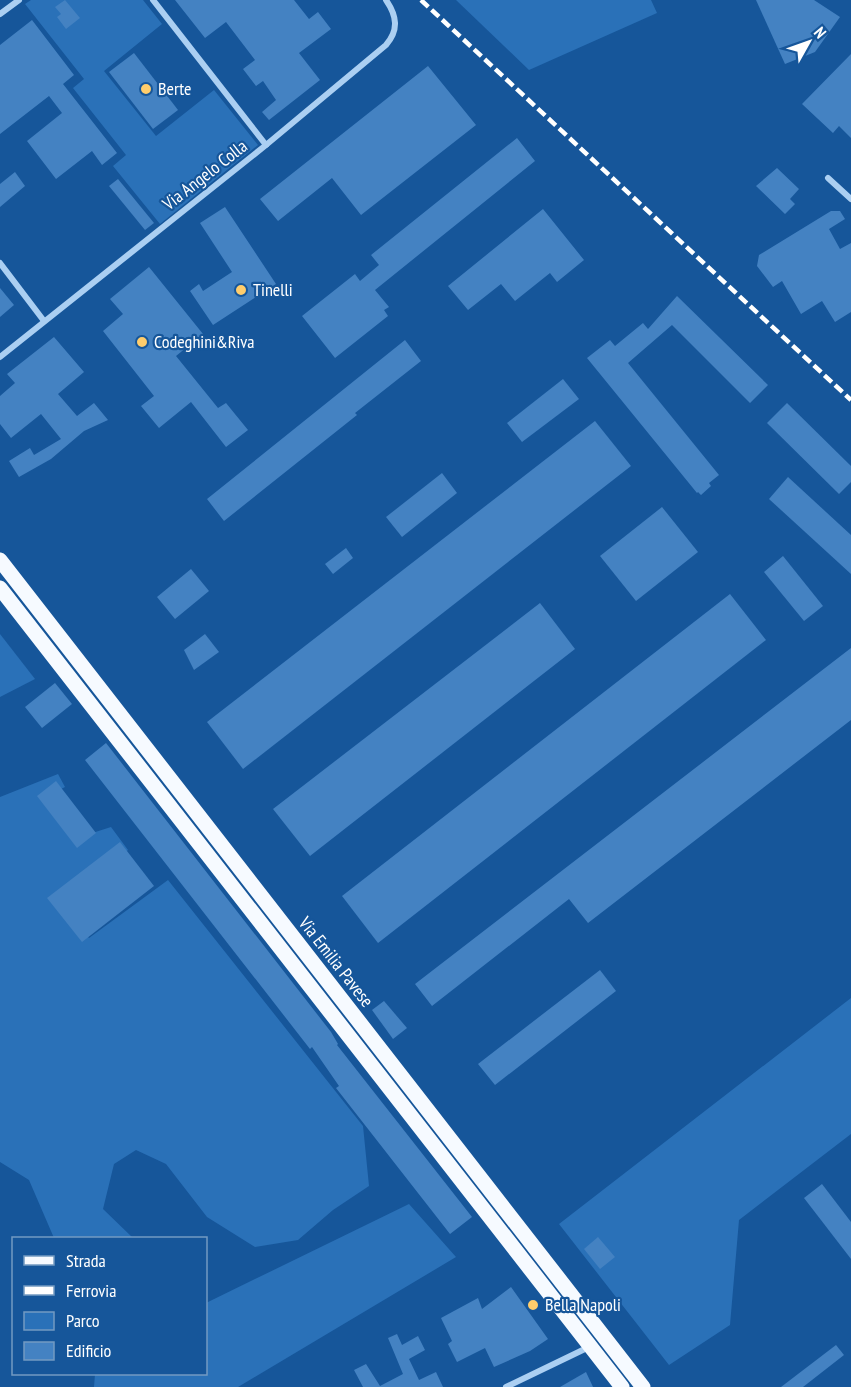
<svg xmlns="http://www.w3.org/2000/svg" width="851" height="1387" font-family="'PT Sans Narrow',sans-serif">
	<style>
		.green { fill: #2a71b8 }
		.building { fill: #4482c2 }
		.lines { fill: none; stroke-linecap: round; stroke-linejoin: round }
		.minor { stroke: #abcff2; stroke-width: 6 }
		.primary { stroke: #f6faff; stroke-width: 15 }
		.rail { stroke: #fff; stroke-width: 4.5; stroke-dasharray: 10 4.5; stroke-linecap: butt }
		.poi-dot { fill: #ffcd6c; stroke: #16569a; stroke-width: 2 }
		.labels { text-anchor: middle; stroke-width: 4.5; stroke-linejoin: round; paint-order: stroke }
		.poi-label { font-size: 18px; fill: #fff; stroke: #16569a; text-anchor: start }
		.street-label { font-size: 18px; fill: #fff; stroke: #16569a }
	</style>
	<rect width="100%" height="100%" fill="#16569a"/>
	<!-- green -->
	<g class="green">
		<polygon points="31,0 143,0 162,24 104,71 156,136 214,90 258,145 160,224 113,166 126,155 73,88 84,79 25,4"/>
		<polygon points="456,0 651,0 657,13 529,70"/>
		<polygon points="0,634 35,679 0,697"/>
		<polygon points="58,774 65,787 45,797 83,836 111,827 128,850 61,906 89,938 168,880 363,1126 369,1186 333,1210 298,1240 255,1247 207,1217 166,1164 136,1150 114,1164 103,1209 133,1238 54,1238 29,1180 0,1162 0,797"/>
		<polygon points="851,998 851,1134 739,1220 730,1325 669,1365 559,1224"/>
		<polygon points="409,1204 456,1257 238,1387 94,1387 95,1374 206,1374 206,1303"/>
	</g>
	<!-- building -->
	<g class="building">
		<polygon points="65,0 80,18 66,29 57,17 61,14 55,7"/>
		<polygon points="175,0 294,0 309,19 318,12 331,29 299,53 320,80 269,120 262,112 276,100 263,81 256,86 243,69 255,60 226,22 205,38"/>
		<polygon points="756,0 814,0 840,17 815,52 785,64"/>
		<polygon points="32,20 74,75 63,84 117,153 102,165 92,151 56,179 27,141 62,113 49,96 0,134 0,45"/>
		<polygon points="134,53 178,110 153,129 109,72"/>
		<polygon points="851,54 851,138 839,126 833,133 802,104"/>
		<polygon points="428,66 476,125 361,215 332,178 278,221 260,199"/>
		<polygon points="517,138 535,161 375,290 389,307 384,310 388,316 335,358 302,316 355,274 360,281 379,265 371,255"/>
		<polygon points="777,168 799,189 790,199 795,204 785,214 756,186"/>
		<polygon points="15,172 25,186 0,207 0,184"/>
		<polygon points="118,179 154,223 145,230 109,186"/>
		<polygon points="225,207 276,284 213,325 190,291 199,284 203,291 232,272 200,223"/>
		<polygon points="543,209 584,260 557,282 550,273 515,301 501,284 468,310 448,286"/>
		<polygon points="831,211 840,211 845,219 829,229 840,249 851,243 851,312 835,322 822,301 801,314 782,281 773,287 757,266 759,255"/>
		<polygon points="149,267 203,334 176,356 218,408 226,403 248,430 226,447 191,402 159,428 141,406 154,396 103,331 123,314 110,299"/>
		<polygon points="0,288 14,305 0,317"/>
		<polygon points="677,296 768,385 750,403 672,325 628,363 719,475 709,483 711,486 701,495 698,492 697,493 587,358 610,340 615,346 643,323 648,329"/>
		<polygon points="54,337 84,372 58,394 77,416 94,403 108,420 84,431 51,459 19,477 9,461 30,448 34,455 61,439 41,414 11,438 0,424 0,396 15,383 7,374"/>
		<polygon points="405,340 421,361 355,413 357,415 224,521 207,499"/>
		<polygon points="563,379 579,399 522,442 507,423"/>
		<polygon points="787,403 851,466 851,482 839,494 767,423"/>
		<polygon points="595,421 631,466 243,769 207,722"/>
		<polygon points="442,473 457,493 402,537 386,517"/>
		<polygon points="788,477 851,535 851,574 769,499"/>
		<polygon points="662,507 698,552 636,601 600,556"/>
		<polygon points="346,548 353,558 333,574 325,564"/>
		<polygon points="783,556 823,606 804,621 764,572"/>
		<polygon points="191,569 209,591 175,619 157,597"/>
		<polygon points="730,594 766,640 378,943 342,896"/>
		<polygon points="540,603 575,649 310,856 273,809"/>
		<polygon points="205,634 219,652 194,670 184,650"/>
		<polygon points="851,648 851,720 588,923 569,899 432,1006 415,984"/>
		<polygon points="55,683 72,704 42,728 25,707"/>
		<polygon points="106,743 331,1032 338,1044 337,1045 472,1217 450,1234 336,1088 339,1086 312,1047 310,1049 85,760"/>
		<polygon points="56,781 96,833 77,848 37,796"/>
		<polygon points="120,842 154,886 82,942 47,898"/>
		<polygon points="600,970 616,991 495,1085 478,1064"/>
		<polygon points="384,1001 407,1028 393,1039 372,1010"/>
		<polygon points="822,1184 851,1222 851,1259 804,1198"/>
		<polygon points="598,1237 615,1257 600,1269 584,1249"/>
		<polygon points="511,1287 548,1339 530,1351 494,1367 485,1348 457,1362 448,1344 452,1341 441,1318 478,1298 482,1309"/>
		<polygon points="397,1334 402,1345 418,1336 425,1350 409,1359 419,1380 436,1372 443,1387 363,1387 354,1370 366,1364 380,1386 403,1374 388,1338"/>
		<polygon points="836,1345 844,1355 803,1387 781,1387"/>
		<polygon points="586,1372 593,1387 560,1387"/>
	</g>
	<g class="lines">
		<!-- minor -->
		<g class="minor">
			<polyline points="153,0 266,145"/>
			<polyline points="0,14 19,0"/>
			<polyline points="828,178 851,199"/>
			<polyline points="0,263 44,321"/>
			<path d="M 0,357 L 266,145 L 386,45 C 399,30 397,16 386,0"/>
			<polyline points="506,1387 589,1347"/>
		</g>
		<!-- primary -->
		<g class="primary">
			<polyline points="0,560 643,1387"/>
			<polyline points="0,588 622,1387"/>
		</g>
		<!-- rail -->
		<polyline class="rail" points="421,0 851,400"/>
	</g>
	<!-- markers -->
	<g class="poi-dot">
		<circle cx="146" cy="89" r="6"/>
		<circle cx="241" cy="290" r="6"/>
		<circle cx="142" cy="342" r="6"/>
		<circle cx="533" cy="1305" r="6"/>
	</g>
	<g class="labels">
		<!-- poi labels -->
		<g class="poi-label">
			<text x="158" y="95">Berte</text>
			<text x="253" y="296">Tinelli</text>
			<text x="154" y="348">Codeghini&amp;Riva</text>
			<text x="545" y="1311">Bella Napoli</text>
		</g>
		<!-- street labels -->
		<g class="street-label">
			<text transform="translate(205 175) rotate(-38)" y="6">Via Angelo Colla</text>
			<text transform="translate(336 962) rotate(52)" y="6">Via Emilia Pavese</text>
		</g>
	</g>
	<!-- legend -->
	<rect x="12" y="1237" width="195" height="138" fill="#16569a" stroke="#739ac2" stroke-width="1.5"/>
	<rect x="24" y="1256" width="30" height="9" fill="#f6faff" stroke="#739ac2" stroke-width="1.5"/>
	<text x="66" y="1267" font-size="18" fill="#ffffff">Strada</text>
	<rect x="24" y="1286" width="30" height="9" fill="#ffffff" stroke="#739ac2" stroke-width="1.5"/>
	<text x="66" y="1297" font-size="18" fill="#ffffff">Ferrovia</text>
	<rect x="24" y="1312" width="30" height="18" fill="#2a71b8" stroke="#739ac2" stroke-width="1.5"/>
	<text x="66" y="1327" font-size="18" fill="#ffffff">Parco</text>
	<rect x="24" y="1342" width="30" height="18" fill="#4482c2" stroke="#739ac2" stroke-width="1.5"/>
	<text x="66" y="1357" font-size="18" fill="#ffffff">Edificio</text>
	<!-- north arrow -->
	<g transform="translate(809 42) rotate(50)" stroke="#16569a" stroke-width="4.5" paint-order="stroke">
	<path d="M0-4.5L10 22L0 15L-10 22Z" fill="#ffffff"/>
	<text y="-9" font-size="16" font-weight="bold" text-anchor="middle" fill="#ffffff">N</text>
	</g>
</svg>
